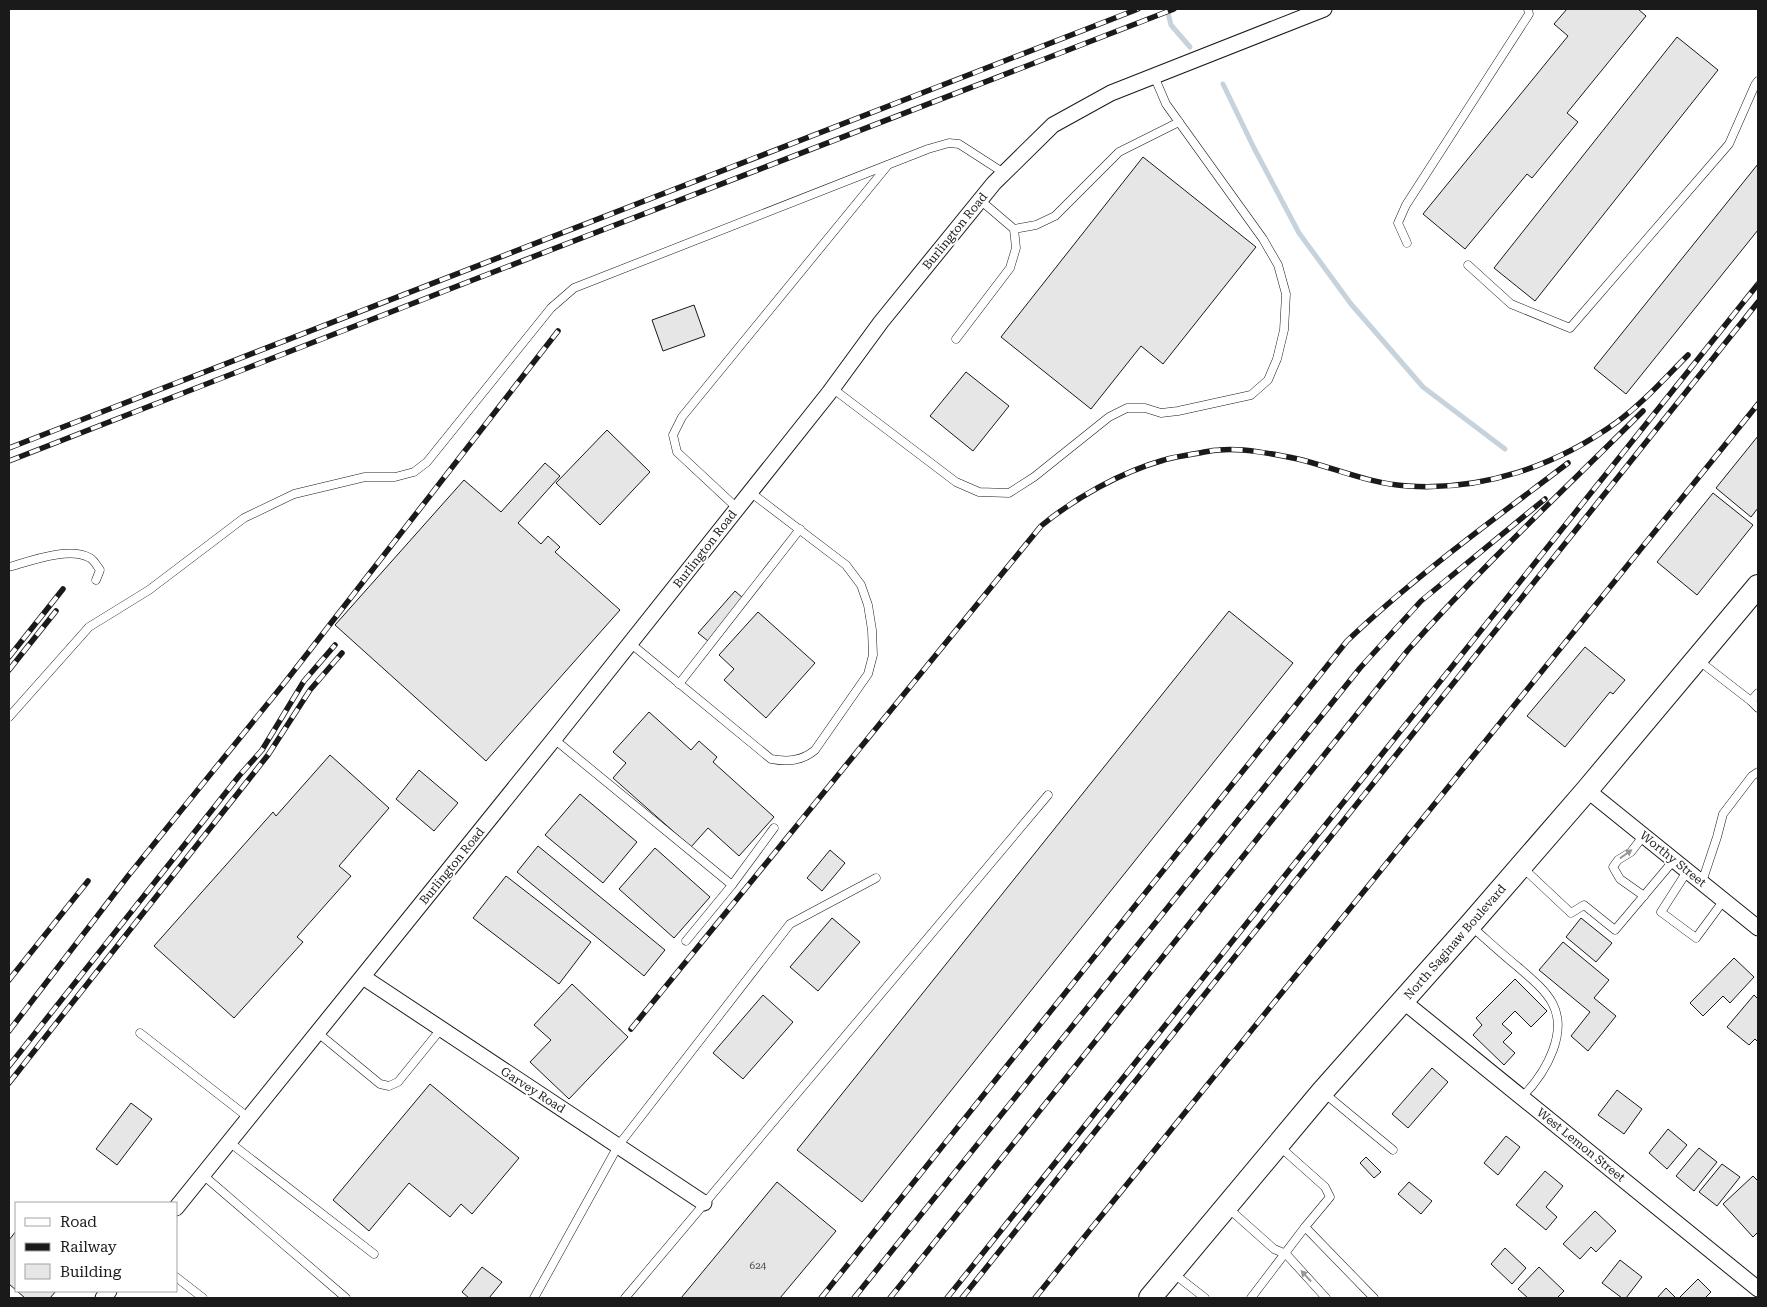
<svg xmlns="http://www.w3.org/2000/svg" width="1767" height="1307" font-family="'Roboto Serif',serif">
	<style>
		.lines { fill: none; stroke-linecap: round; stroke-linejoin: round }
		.stream { stroke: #c6d2dc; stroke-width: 5 }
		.building { fill: #e6e6e6; stroke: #1a1a1a }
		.service-casing { stroke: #1a1a1a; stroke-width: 9 }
		.minor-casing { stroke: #1a1a1a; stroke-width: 17 }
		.primary-casing { stroke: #1a1a1a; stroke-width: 24 }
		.service { stroke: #fff; stroke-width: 8 }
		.minor { stroke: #fff; stroke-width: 15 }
		.primary { stroke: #fff; stroke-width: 22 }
		.rail-casing { stroke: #1a1a1a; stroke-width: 5.5 }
		.rail { stroke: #fff; stroke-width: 4; stroke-dasharray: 11; stroke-linecap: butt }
		.oneway { fill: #989898 }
		.labels { text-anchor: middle; stroke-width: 4; stroke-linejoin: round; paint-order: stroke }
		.number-label { font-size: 10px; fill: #4d4d4d }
		.street-label { font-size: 12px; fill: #1a1a1a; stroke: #fff }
	</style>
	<rect width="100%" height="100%" fill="#fff"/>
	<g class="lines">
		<!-- stream -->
		<g class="stream">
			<polyline points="1167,9 1171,25 1190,47"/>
			<polyline points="1223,84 1254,148 1299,233 1351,304 1423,387 1505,449"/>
		</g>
	</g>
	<!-- building -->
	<g class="building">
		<polygon points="1567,9 1638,9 1646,16 1567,113 1578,122 1532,178 1527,174 1465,249 1423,214 1568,36 1554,24"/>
		<polygon points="1677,37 1718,70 1535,301 1494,268"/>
		<polygon points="1143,157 1256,247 1163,364 1141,346 1091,409 1001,337"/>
		<polygon points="1758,164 1758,230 1626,394 1594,368"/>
		<polygon points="694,305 705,336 663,351 652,320"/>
		<polygon points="966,372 1009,406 973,451 930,416"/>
		<polygon points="607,430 650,472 600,525 556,483"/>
		<polygon points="1758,436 1758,508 1751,517 1716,488"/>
		<polygon points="545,463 560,476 518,523 541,544 548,536 560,547 555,552 620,610 486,761 335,625 464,480 501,512"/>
		<polygon points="1713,493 1753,525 1697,595 1657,562"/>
		<polygon points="735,591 744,599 708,641 698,633"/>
		<polygon points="1229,611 1293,663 862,1202 797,1150"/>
		<polygon points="758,612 815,663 766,718 724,680 734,669 719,655"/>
		<polygon points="1585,647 1625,680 1613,694 1610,692 1565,747 1527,716"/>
		<polygon points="649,712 691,750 699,741 717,757 713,762 774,817 739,856 708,828 691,847 613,778 626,763 613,752"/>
		<polygon points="330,755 389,808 339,866 351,876 297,937 303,942 234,1018 154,946 273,812 276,816"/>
		<polygon points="419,770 458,803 434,831 396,799"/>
		<polygon points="580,794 637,842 603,883 545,835"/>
		<polygon points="538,846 665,950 644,976 517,872"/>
		<polygon points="655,848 710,897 674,938 619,889"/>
		<polygon points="830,850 845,863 822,891 807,878"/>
		<polygon points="506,876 591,942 559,984 473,918"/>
		<polygon points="832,918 860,942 818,991 790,967"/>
		<polygon points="1581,918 1612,943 1596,962 1566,937"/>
		<polygon points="1563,942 1609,980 1594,998 1616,1016 1588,1051 1571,1036 1590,1012 1539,970"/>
		<polygon points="1734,958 1754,977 1730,1003 1723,996 1703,1016 1690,1003"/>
		<polygon points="1515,979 1547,1011 1531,1027 1515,1011 1502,1024 1512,1033 1503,1042 1515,1053 1504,1065 1473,1035 1482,1025 1476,1018"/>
		<polygon points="572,984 628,1037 569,1099 530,1062 551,1040 534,1025"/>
		<polygon points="763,995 793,1022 743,1079 713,1053"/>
		<polygon points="1754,995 1758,999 1758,1042 1755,1039 1749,1045 1727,1027"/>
		<polygon points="1432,1068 1448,1082 1408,1128 1392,1114"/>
		<polygon points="430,1084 519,1158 472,1214 461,1204 450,1217 409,1183 369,1231 333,1200"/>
		<polygon points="1617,1090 1642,1109 1624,1134 1598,1115"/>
		<polygon points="131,1103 152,1119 117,1165 96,1149"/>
		<polygon points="1668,1129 1687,1145 1667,1169 1649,1153"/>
		<polygon points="1506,1136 1520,1147 1498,1175 1484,1163"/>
		<polygon points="1699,1148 1717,1162 1694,1191 1676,1176"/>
		<polygon points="1366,1157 1381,1172 1374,1178 1360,1163"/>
		<polygon points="1722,1164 1740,1177 1717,1206 1699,1192"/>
		<polygon points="1545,1171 1563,1186 1546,1207 1557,1217 1546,1230 1516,1205"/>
		<polygon points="1753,1176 1758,1181 1758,1232 1753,1237 1723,1204"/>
		<polygon points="777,1182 836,1231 780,1298 681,1298"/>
		<polygon points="1409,1182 1432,1201 1421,1214 1398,1194"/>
		<polygon points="1595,1211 1616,1231 1596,1252 1591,1247 1580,1259 1563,1244"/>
		<polygon points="16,1231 16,1291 56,1291 50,1298 25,1298 9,1284 9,1240"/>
		<polygon points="1505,1248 1526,1268 1512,1284 1491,1264"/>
		<polygon points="1620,1260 1642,1277 1626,1298 1622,1298 1602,1283"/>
		<polygon points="482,1267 502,1282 489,1298 469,1298 462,1292"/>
		<polygon points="1539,1267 1564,1291 1557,1298 1528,1298 1518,1289"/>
		<polygon points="1698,1279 1711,1292 1705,1298 1679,1298"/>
		<polygon points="1666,1288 1676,1298 1657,1298"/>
	</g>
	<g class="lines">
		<defs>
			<g id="service">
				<polyline points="980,200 1014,229 1036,225 1055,216 1119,152 1179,122"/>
				<polyline points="1407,243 1398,223 1406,205 1529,14 1528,9"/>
				<polyline points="1468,265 1511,304 1570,328 1729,144 1755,85 1758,81"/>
				<polyline points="956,339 1010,268 1016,248 1014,229"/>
				<polyline points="832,388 956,482 979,492 1009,493 1034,477 1109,417 1127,408 1145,408 1161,413 1178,411 1251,395 1268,380 1277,359 1284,330 1286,294 1278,265 1263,239 1166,104 1154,76"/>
				<polyline points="737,508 677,452 673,435 682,417 888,165"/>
				<path d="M 9,567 C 30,561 70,546 90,558 C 94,560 97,566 100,570 L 96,580"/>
				<path d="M 630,643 L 771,759 C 788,762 802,761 815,750 L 868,674 L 873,655 L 872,630 L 868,605 L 861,585 L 846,565 L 750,492"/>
				<polyline points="1698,660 1751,701 1758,693"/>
				<polyline points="679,684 800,529"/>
				<polyline points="1751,701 1758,708"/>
				<polyline points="9,717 89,627 149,590 244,518 294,494 365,477 395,477 414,472 427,462 551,308 574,288 928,149 949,143 959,144 1004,173"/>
				<polyline points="554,739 732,885 686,941"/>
				<polyline points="1523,868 1571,913 1584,905 1615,930 1674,860"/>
				<polyline points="1688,870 1661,912 1696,938 1724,900"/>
				<polyline points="1702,882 1717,837 1723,814 1752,776 1758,772"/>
				<polyline points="732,885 774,828"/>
				<polyline points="1644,896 1620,879 1613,867 1618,860 1631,852 1644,835"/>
				<path d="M 1472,927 C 1487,940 1502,954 1518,967 C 1547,992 1568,1009 1553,1050 C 1546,1069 1536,1083 1522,1097"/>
				<polyline points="140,1033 249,1118"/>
				<polyline points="318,1033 380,1084 389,1086 398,1082 441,1029"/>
				<polyline points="1324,1093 1393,1150"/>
				<polyline points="229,1142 374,1254"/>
				<polyline points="1279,1146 1325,1187 1330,1197 1305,1227 1374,1298"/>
				<polyline points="203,1175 346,1298"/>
				<polyline points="1228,1208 1274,1249 1286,1254 1326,1298"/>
				<polyline points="1173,1273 1205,1298"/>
				<polyline points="176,1277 203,1298"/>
				<polyline points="534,1298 618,1146 790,924 876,878"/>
				<polyline points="625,1298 1048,795"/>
				<polyline points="1251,1298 1305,1227"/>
			</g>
			<g id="minor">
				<polyline points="1587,790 1758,928"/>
				<polyline points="363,977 704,1203"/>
				<polyline points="1403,1001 1758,1289"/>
				<polyline points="176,1208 554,739 829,393 881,322 994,183 1053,125 1111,93 1324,9"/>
				<polyline points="103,1298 109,1291"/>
			</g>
			<polyline id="primary" points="1150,1298 1322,1092 1470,925 1587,790 1758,586"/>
		</defs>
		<!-- service casing -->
		<use href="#service" class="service-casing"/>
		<!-- minor casing -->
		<use href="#minor" class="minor-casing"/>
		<!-- primary casing -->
		<use href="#primary" class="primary-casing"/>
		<!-- service -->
		<use href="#service" class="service"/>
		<!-- minor -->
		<use href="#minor" class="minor"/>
		<!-- primary -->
		<use href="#primary" class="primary"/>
		<defs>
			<g id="rail">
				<polyline points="9,448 1138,9"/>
				<polyline points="9,461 460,285 1174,9"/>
				<polyline points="9,657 63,589"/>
				<polyline points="9,670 56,611"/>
				<polyline points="9,980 88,881"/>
				<path d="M 631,1029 L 1041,526 C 1075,498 1121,472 1164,460 C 1173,457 1183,456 1193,454 C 1202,453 1211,450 1219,450 C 1244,448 1274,454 1298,459 C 1335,468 1370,484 1408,486 C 1483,491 1556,466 1617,422 C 1643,403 1665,378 1688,355"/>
				<polyline points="9,1031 128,876 286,681 558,331"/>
				<polyline points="9,1066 239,776 262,750 304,681 335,645"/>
				<polyline points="9,1083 268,755 310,690 342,653"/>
				<path d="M 821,1298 L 1347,641 C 1415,576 1493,520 1568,463"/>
				<polyline points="854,1298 1360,668 1421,601 1545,499"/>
				<path d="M 890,1298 L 1408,650 C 1482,566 1564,490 1643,411"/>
				<polyline points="947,1298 1758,284"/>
				<polyline points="962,1298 1758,302"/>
				<polyline points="1035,1298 1758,404"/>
			</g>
		</defs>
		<!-- rail casing -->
		<use href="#rail" class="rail-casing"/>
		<!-- rail -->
		<use href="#rail" class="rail"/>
	</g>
	<!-- one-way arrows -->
	<defs><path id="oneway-solid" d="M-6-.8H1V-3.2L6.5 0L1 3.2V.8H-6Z" transform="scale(1.25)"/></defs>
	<g class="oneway">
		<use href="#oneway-solid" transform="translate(1626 854) rotate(-36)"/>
		<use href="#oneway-solid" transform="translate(1306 1276) rotate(-133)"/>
	</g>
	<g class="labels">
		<!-- number labels -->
		<g class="number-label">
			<text x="758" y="1269">624</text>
		</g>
		<!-- street labels -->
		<g class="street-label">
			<text transform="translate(955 231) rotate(-51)" y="4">Burlington Road</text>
			<text transform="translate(705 549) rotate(-52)" y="4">Burlington Road</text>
			<text transform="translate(1673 859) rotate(39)" y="4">Worthy Street</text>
			<text transform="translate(452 866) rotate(-51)" y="4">Burlington Road</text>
			<text transform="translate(1455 942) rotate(-49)" y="4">North Saginaw Boulevard</text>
			<text transform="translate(533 1090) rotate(33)" y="4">Garvey Road</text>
			<text transform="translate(1581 1145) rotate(39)" y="4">West Lemon Street</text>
		</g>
	</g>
	<!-- border -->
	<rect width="1767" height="1307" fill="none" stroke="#1a1a1a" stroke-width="20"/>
	<!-- legend -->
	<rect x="15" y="1202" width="162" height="90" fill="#ffffff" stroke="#a3a3a3"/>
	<rect x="25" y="1218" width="25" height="8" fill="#ffffff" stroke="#a3a3a3"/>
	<text x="60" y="1227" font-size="15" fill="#1a1a1a">Road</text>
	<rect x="25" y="1243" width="25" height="8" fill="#1a1a1a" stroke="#a3a3a3"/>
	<text x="60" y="1252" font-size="15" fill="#1a1a1a">Railway</text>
	<rect x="25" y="1264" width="25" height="15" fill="#e6e6e6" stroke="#a3a3a3"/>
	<text x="60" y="1277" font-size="15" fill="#1a1a1a">Building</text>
</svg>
